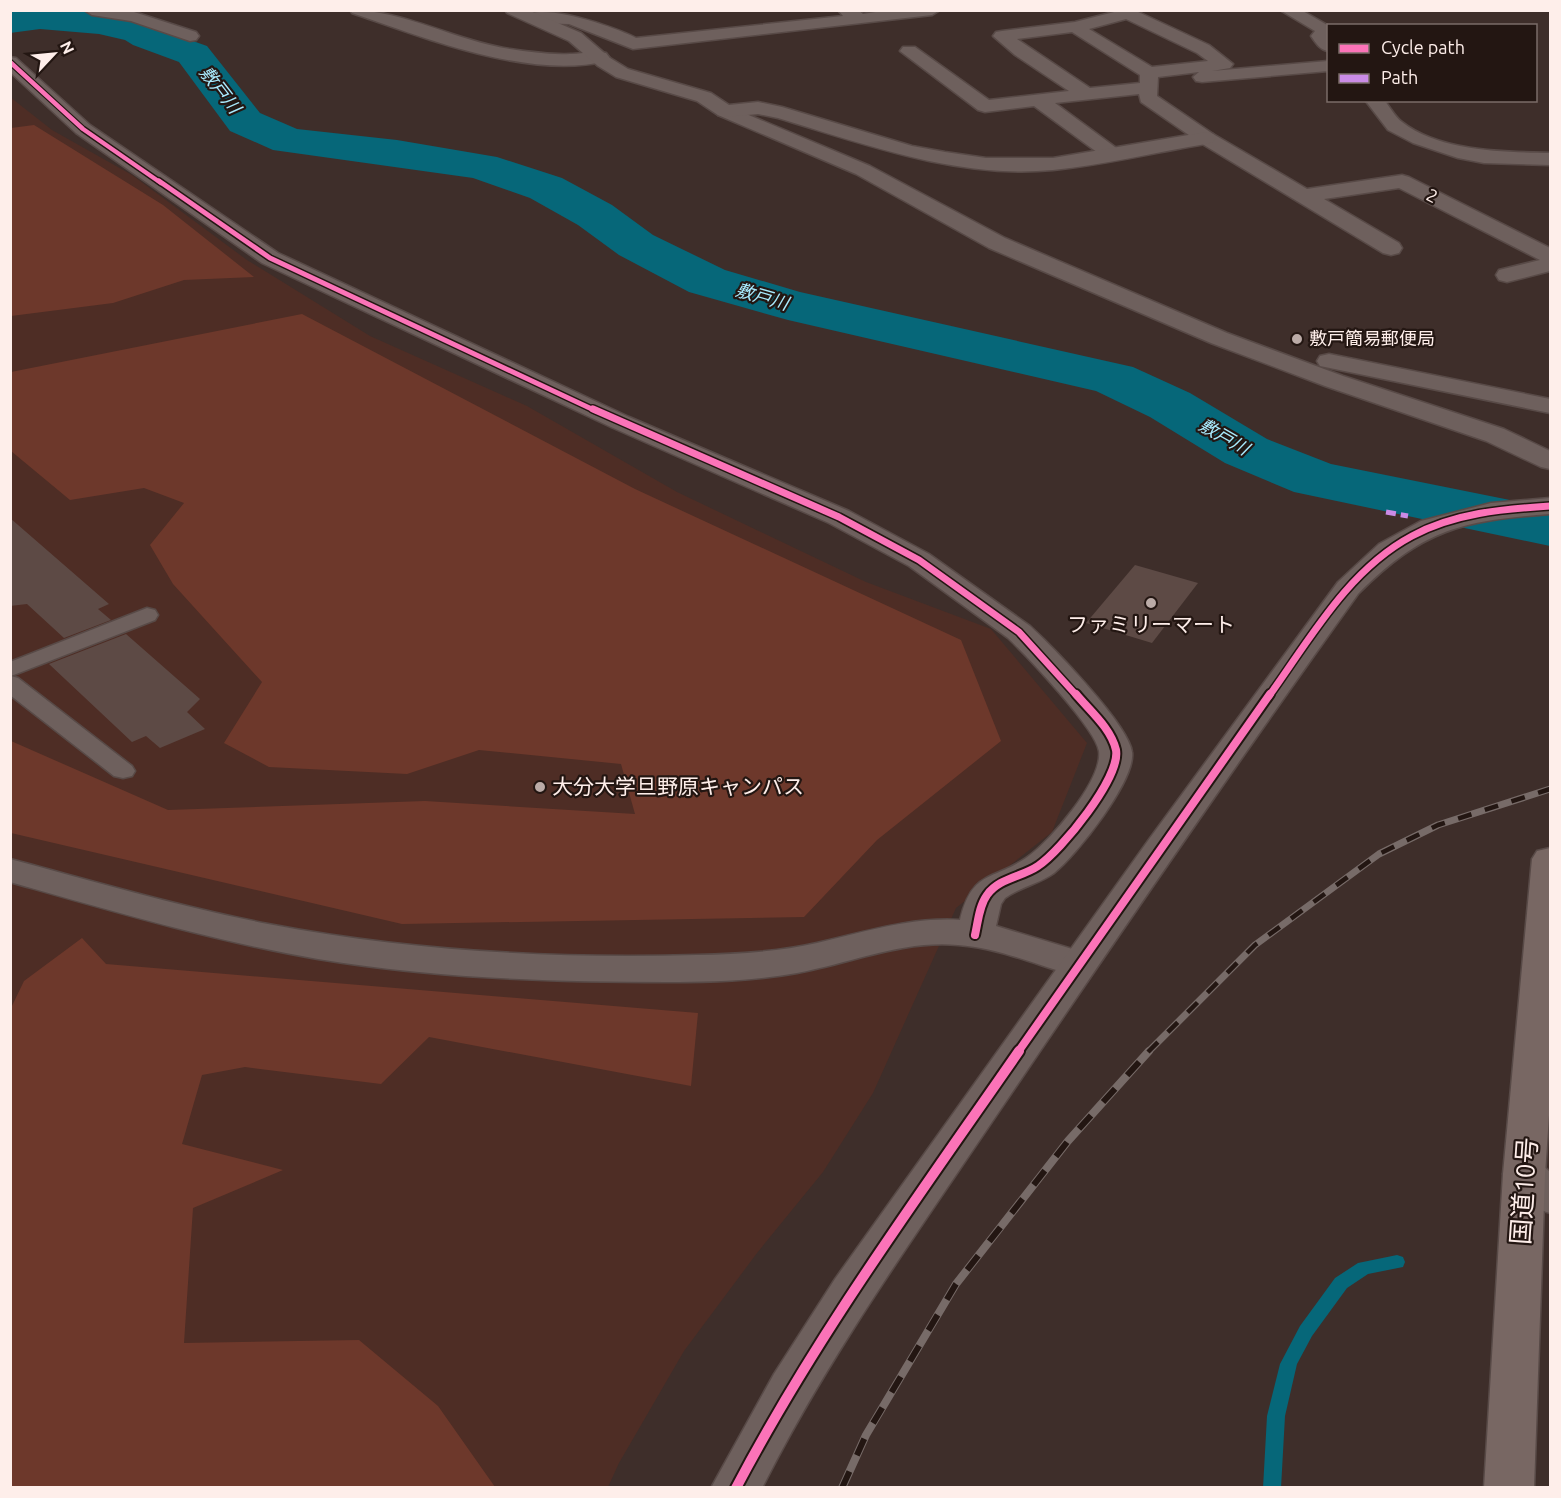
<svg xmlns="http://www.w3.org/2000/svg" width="1561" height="1498" font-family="Ubuntu,'Noto Sans JP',sans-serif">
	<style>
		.built { fill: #4e2d25 }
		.green { fill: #6d382b }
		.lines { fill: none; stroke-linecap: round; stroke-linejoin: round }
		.stream { fill: #066779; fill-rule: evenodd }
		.river { fill: #066779; fill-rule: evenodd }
		.building { fill: #5d4a45 }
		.service-casing { stroke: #584a47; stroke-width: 3 }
		.minor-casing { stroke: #584a47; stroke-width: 3 }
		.tertiary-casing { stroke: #584a47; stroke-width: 3 }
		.trunk-casing { stroke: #584a47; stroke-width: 3 }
		.service { fill: #6e605d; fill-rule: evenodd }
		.minor { fill: #6e605d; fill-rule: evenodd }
		.tertiary { fill: #6e605d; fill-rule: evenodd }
		.trunk { fill: #786763; fill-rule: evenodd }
		.rail-far1-casing { stroke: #776b68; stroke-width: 7 }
		.rail-casing { stroke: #776b68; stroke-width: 8 }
		.rail-far1 { stroke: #231612; stroke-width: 4.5; stroke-dasharray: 14; stroke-linecap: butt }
		.rail { stroke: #231612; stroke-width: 6; stroke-dasharray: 18; stroke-linecap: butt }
		.quiet { stroke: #ca8be6; stroke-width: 5; stroke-dasharray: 10 5; stroke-linecap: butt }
		.cycleway-far4-casing { stroke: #231612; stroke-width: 7 }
		.cycleway-far3-casing { stroke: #231612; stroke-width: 8 }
		.cycleway-far2-casing { stroke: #231612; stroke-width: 10 }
		.cycleway-far1-casing { stroke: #231612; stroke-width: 12 }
		.cycleway-casing { stroke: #231612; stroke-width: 14 }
		.cycleway-far4 { stroke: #fb73b8; stroke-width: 4.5 }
		.cycleway-far3 { stroke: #fb73b8; stroke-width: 5 }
		.cycleway-far2 { stroke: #fb73b8; stroke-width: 7 }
		.cycleway-far1 { stroke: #fb73b8; stroke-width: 8 }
		.cycleway { stroke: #fb73b8; stroke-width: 10 }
		.poi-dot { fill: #bbaba7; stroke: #231612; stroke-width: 2 }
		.labels { text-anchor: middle; stroke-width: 4.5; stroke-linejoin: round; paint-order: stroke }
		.far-water-label { font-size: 18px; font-style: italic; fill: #a9ebfe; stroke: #231612 }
		.far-street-label { font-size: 18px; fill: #feeeea; stroke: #231612 }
		.far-poi-label { font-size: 18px; fill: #feeeea; stroke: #231612; text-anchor: start }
		.poi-label { font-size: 21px; fill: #feeeea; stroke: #231612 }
		.near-street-label { font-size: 26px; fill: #feeeea; stroke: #231612 }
	</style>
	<rect width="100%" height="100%" fill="#3e2e2a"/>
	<!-- built -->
	<polygon class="built" points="10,97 52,130 132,175 247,260 370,336 527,406 677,492 866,582 991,629 1087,743 1052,832 956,908 873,1093 823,1172 757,1253 684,1351 619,1463 608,1487 11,1487"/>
	<!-- green -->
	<g class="green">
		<polygon points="34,125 163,205 254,277 184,280 113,303 11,316 11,128"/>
		<polygon points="302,314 635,489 961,640 1001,741 877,840 804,917 402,924 11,833 11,741 168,810 425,801 635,814 621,764 479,750 407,774 269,767 224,743 262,682 173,584 150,545 184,503 144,488 70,500 11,451 11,372"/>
		<polygon points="82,938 106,964 698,1013 691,1086 429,1037 381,1084 245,1067 202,1075 182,1144 283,1170 193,1208 184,1343 359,1340 438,1406 495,1487 11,1487 11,1008 24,981"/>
	</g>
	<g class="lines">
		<!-- stream -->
		<polygon class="stream" points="1397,1255 1403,1257 1405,1262 1403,1267 1368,1274 1347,1288 1312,1336 1297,1364 1285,1416 1281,1488 1263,1488 1267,1416 1280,1364 1300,1326 1335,1278 1358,1263"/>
		<!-- river -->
		<polygon class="river" points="83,10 150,23 159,29 207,46 260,113 297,129 397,140 497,157 562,178 612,205 653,235 725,270 800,292 1133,367 1190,393 1267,439 1331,464 1550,508 1550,546 1294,492 1225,463 1150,417 1096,391 788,320 689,292 619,255 578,225 530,198 473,178 273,150 230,131 179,62 133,45 125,40 99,34 40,29 10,33 10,11"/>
	</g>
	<!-- building -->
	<g class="building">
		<polygon points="10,518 109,604 98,609 111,620 64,638 27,604 10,606"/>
		<polygon points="1135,565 1198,583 1152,643 1086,623"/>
		<polygon points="126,634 200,699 187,712 205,729 160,748 146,736 132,742 49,664"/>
	</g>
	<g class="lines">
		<defs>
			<polygon id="service" points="147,608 155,610 158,615 155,620 11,676 18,678 132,766 135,771 132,776 123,778 114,776 10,695 10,662"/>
			<g id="minor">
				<polygon points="84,10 134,12 196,32 199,36 196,40 190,41 131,21 92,15"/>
				<path d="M 350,10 C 404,10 456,41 510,49 C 530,52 550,55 570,54 C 582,54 594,50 606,53 L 609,57 L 606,61 C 530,80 425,38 352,13 Z"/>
				<path d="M 838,10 L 858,10 L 863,14 L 888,10 L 940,10 L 932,15 L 633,49 L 569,24 L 531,23 L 523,18 C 538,0 617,28 636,38 L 843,16 Z"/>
				<path d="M 1122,10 L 1134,10 L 1209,45 L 1233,64 L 1230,68 L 1212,71 L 1328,61 L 1328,71 L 1202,82 L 1196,81 L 1193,77 L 1199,72 L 1158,77 L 1157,96 L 1213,134 L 1307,189 L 1402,175 L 1409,177 L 1550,248 L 1550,271 L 1507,282 L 1499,280 L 1496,275 L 1499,270 L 1540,260 L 1399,188 L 1324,199 L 1399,243 L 1402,248 L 1399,253 L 1391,255 L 1383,253 L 1199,142 L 1141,102 L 1139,94 L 1055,103 L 1119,150 L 1122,154 L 1119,158 L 1105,158 L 1034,106 L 985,112 L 978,110 L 900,51 L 903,47 L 915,47 L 989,100 L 1069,91 L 1015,55 L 993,36 L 996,32 L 1002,31 L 1075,22 ZM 1126,19 L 1197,53 L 1208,61 L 1152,67 L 1089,29 ZM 1072,32 L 1140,75 L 1140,83 L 1090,88 L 1017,39 Z"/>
				<path d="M 1280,10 L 1301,10 L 1329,26 L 1328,51 C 1320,50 1316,43 1311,36 L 1315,31 Z"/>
				<path d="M 10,57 L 16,58 L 90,125 L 278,253 L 629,417 L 849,511 L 929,554 L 1030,626 C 1052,646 1129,725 1132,752 C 1136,780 1076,856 1054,873 C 1039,884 1020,887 1005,898 L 1001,904 L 996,926 L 1092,955 L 1098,964 L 1092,973 L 1079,977 C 1039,966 1000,948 958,945 C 903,940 851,963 797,973 C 754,981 710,982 667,982 C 550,982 433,978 318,959 C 214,941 112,911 10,882 L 10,859 C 96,882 181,907 268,924 C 409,951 554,959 697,955 C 737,954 778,952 817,943 C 865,932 910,917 960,920 C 972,870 992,881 1026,858 C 1049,843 1103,780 1099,751 C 1096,729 1027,656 1008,638 L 909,566 L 829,523 L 611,427 L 262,263 L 76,133 L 10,72 Z"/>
				<path d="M 1365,100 L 1384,100 C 1390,107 1395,117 1402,122 C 1440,152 1505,152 1550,153 L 1550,165 L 1484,163 L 1458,158 L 1413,143 L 1388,130 Z"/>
				<polygon points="725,105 870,166 1005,238 1227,333 1343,376 1504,429 1550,451 1550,469 1541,467 1486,441 1325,386 1211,343 989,248 856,174 718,115 716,111 718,107"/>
				<polygon points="1329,354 1550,399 1550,413 1320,366 1317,361 1320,356"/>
				<path d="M 1524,1158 L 1539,1162 L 1550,1172 L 1550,1213 C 1530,1208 1513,1192 1503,1174 L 1509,1162 Z"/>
			</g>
			<g id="tertiary">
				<path d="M 505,10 L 528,10 L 581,33 L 610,58 L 628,69 L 711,93 L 729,105 L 758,102 L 782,107 L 912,146 L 945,152 L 986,158 L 1053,158 L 1206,132 L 1213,134 L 1216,138 L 1213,142 L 1206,144 C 1156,152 1104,165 1053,170 C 959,179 867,145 778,118 L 758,114 L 725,117 L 718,115 L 697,101 L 616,77 L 598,66 L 569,41 L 507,13 Z"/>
				<path d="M 1550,498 L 1550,514 C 1461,521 1423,529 1358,594 C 1235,765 1116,939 998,1113 C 915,1236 829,1355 762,1488 L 711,1488 L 774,1374 L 835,1279 L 1150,838 L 1338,582 L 1379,544 L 1421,521 L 1491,503 Z"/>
			</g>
			<polygon id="trunk" points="1550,848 1550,1101 1545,1174 1534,1488 1484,1488 1503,1174 1532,859 1537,851"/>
		</defs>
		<!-- service casing -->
		<use href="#service" class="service-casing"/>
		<!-- minor casing -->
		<use href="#minor" class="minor-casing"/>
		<!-- tertiary casing -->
		<use href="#tertiary" class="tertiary-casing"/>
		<!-- trunk casing -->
		<use href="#trunk" class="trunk-casing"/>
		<!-- service -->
		<use href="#service" class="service"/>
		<!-- minor -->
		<use href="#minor" class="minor"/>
		<!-- tertiary -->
		<use href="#tertiary" class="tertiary"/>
		<!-- trunk -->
		<use href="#trunk" class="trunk"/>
		<defs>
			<polyline id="rail-far1" points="1148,1052 1255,945 1379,854 1438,825 1550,789"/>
			<polyline id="rail" points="842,1488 866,1435 956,1284 1068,1141 1149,1051"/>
		</defs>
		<!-- rail-far1 casing -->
		<use href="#rail-far1" class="rail-far1-casing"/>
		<!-- rail casing -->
		<use href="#rail" class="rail-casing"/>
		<!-- rail-far1 -->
		<use href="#rail-far1" class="rail-far1"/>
		<!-- rail -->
		<use href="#rail" class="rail"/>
		<!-- quiet -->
		<polyline class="quiet" points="1386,512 1408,516"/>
		<defs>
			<polyline id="cycleway-far4" points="10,62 83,129 161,183"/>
			<polyline id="cycleway-far3" points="159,181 270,258 596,411"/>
			<g id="cycleway-far2">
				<polyline points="593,409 839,517 919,560 1019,632 1077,696"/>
				<path d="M 1269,696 C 1310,639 1348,570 1412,536 C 1454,513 1503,509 1550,506"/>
			</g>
			<g id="cycleway-far1">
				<path d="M 975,935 C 978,922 979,906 987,895 C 999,878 1022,877 1038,866 C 1061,851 1121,777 1116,750 C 1111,728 1089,710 1076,694"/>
				<polyline points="1018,1052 1270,694"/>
			</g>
			<path id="cycleway" d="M 736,1488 C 817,1334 920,1194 1019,1051"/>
		</defs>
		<!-- cycleway-far4 casing -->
		<use href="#cycleway-far4" class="cycleway-far4-casing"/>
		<!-- cycleway-far3 casing -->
		<use href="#cycleway-far3" class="cycleway-far3-casing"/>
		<!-- cycleway-far2 casing -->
		<use href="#cycleway-far2" class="cycleway-far2-casing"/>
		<!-- cycleway-far1 casing -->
		<use href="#cycleway-far1" class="cycleway-far1-casing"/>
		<!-- cycleway casing -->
		<use href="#cycleway" class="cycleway-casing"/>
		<!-- cycleway-far4 -->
		<use href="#cycleway-far4" class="cycleway-far4"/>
		<!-- cycleway-far3 -->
		<use href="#cycleway-far3" class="cycleway-far3"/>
		<!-- cycleway-far2 -->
		<use href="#cycleway-far2" class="cycleway-far2"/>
		<!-- cycleway-far1 -->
		<use href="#cycleway-far1" class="cycleway-far1"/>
		<!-- cycleway -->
		<use href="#cycleway" class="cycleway"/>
	</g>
	<!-- markers -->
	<g class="poi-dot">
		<circle cx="1297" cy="339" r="6"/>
		<circle cx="1151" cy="603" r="6"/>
		<circle cx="540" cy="787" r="6"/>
	</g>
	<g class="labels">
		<!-- far-water labels -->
		<g class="far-water-label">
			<text transform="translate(220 90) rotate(52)" y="6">敷戸川</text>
			<text transform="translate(762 297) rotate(16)" y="6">敷戸川</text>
			<text transform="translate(1224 437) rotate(30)" y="6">敷戸川</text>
		</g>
		<!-- far-street labels -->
		<g class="far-street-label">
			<text transform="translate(1432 196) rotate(27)" y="6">2</text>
		</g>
		<!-- far-poi labels -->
		<g class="far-poi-label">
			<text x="1309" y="345">敷戸簡易郵便局</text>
		</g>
		<!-- poi labels -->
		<g class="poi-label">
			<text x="1151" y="632">ファミリーマート</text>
			<text x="552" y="794" text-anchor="start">大分大学旦野原キャンパス</text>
		</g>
		<!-- near-street labels -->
		<g class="near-street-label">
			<text transform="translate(1524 1191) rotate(-86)" y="9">国道10号</text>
		</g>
	</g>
	<!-- border -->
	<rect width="1561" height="1498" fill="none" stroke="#feeeea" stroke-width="24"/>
	<!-- legend -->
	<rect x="1327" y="24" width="210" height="78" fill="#231612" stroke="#7b6c68" stroke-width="1.5"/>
	<rect x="1339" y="44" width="30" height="9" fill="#fb73b8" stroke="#7b6c68" stroke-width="1.5"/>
	<text x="1381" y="54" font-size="18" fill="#feeeea">Cycle path</text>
	<rect x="1339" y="74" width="30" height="9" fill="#ca8be6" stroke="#7b6c68" stroke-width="1.5"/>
	<text x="1381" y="84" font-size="18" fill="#feeeea">Path</text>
	<!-- north arrow -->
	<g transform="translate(54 54) rotate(64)" stroke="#231612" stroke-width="4.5" paint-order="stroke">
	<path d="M0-4.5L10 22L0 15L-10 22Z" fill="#feeeea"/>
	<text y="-9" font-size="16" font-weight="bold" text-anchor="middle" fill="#feeeea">N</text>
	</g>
</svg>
